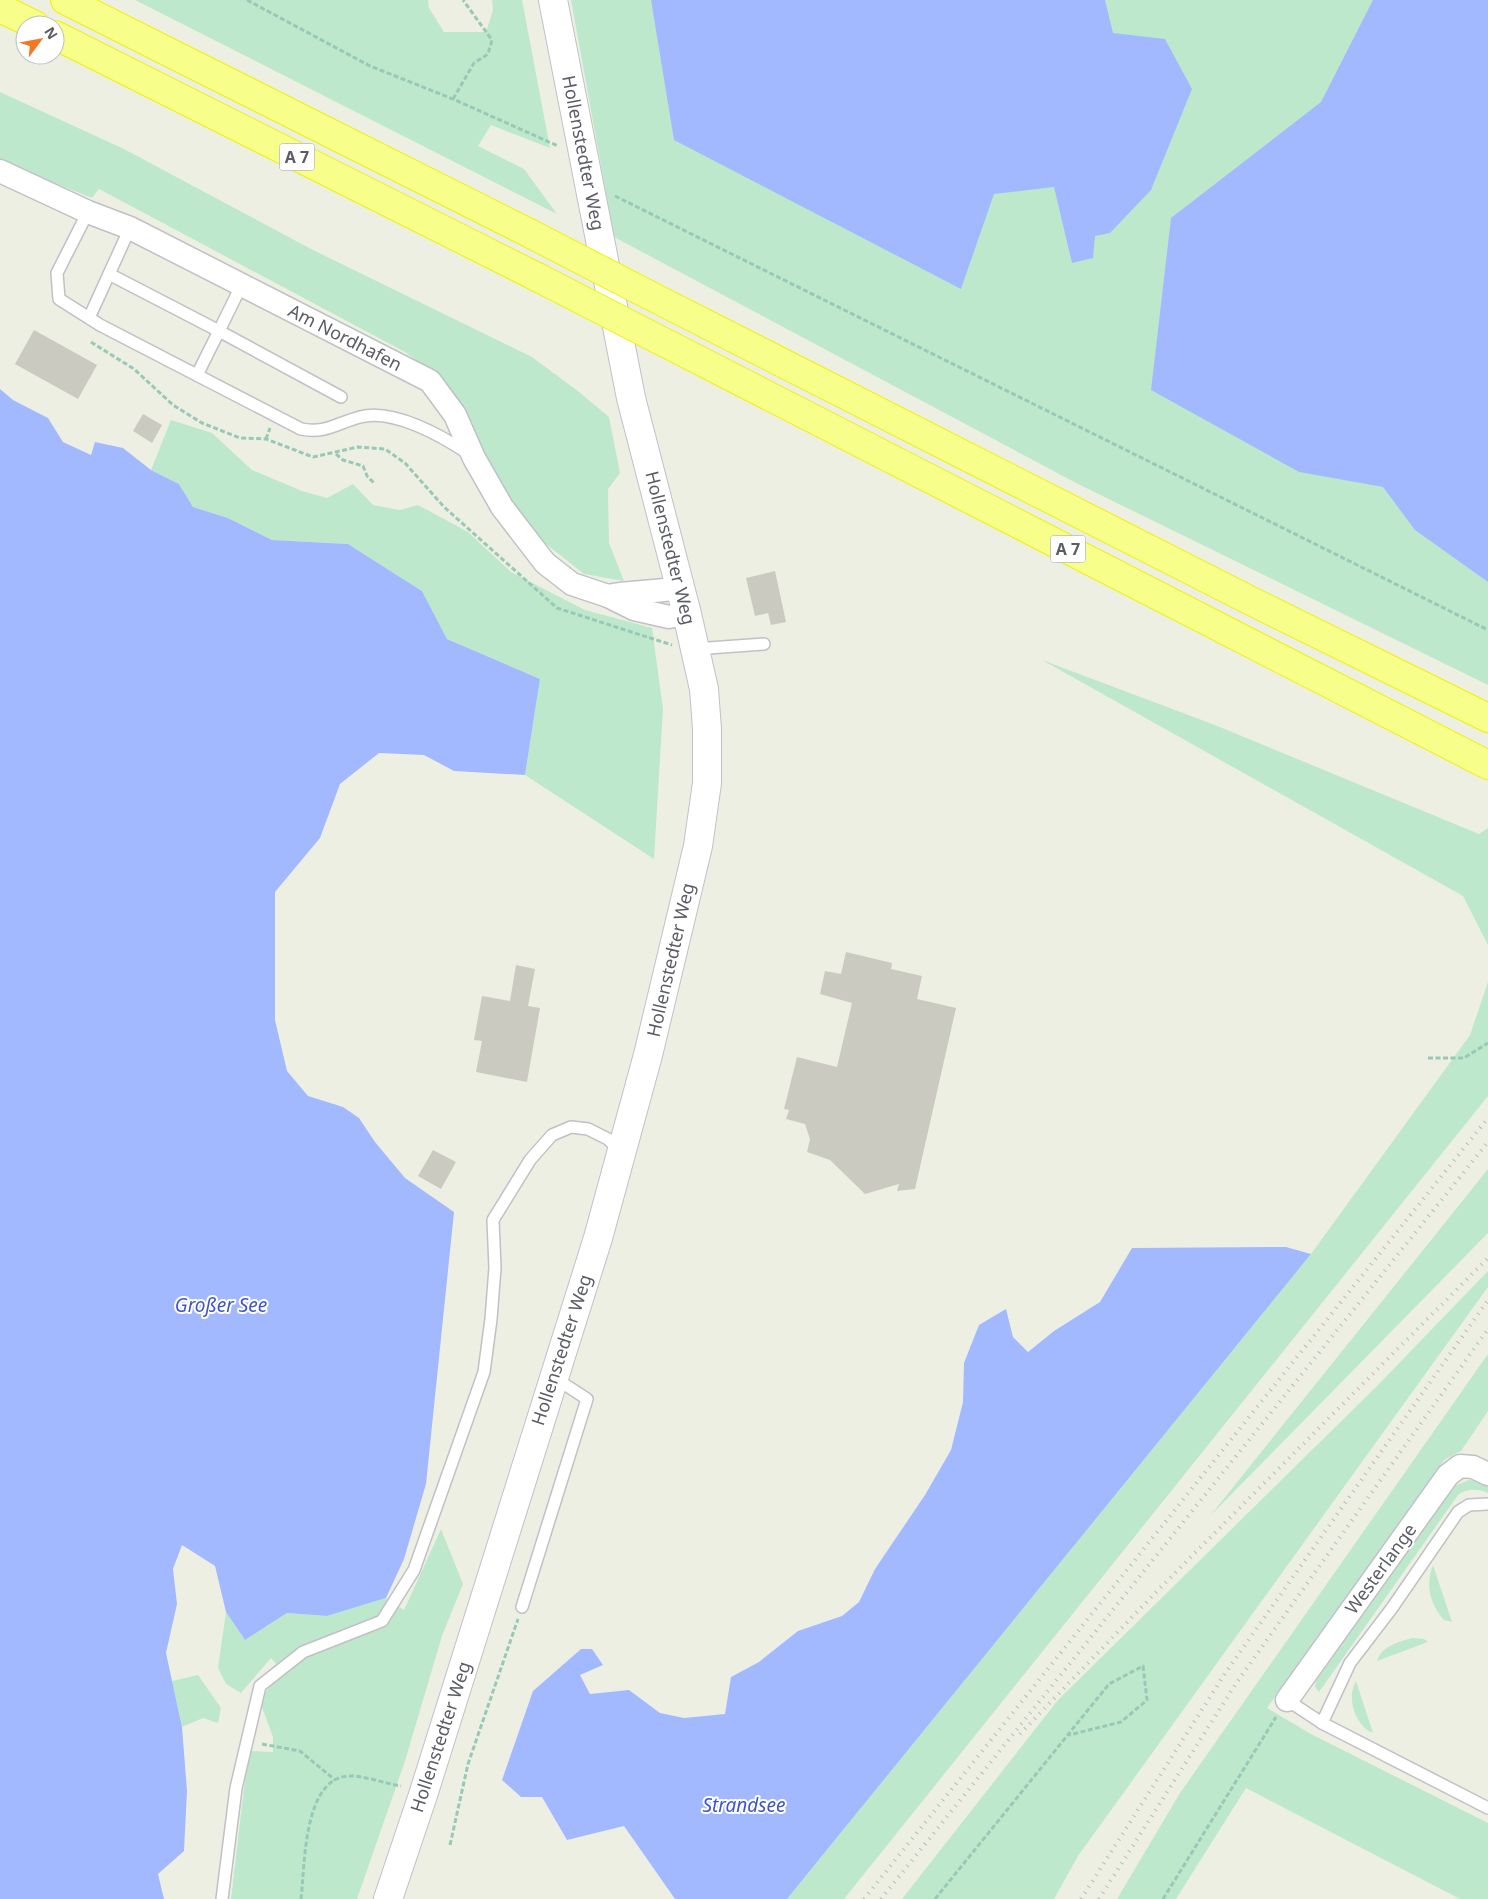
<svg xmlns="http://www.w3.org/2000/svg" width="1488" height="1899" font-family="'Noto Sans',sans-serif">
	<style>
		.green { fill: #bee8cc }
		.water { fill: #a3b9ff }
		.building { fill: #cacac0 }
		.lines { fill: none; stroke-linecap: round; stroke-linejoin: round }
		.lane-casing { stroke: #c0c0c7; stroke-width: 14 }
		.street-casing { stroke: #c0c0c7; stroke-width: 25 }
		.secondary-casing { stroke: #c0c0c9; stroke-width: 30 }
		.highway-casing { stroke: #eff200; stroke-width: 30 }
		.path { stroke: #97c9b6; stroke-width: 3; stroke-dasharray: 5 2.5; stroke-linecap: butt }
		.lane { stroke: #fff; stroke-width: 11 }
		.street { stroke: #fff; stroke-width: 22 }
		.secondary { stroke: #fff; stroke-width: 28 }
		.highway { stroke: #f7ff8a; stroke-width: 28 }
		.rail { stroke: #b9b9ba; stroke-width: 4; stroke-dasharray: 1 6; stroke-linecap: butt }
		.highway-bridge-casing { stroke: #eff200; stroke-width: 30; stroke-linecap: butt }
		.highway-bridge { stroke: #f7ff8a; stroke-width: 28 }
		.labels { text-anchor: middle; stroke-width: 4; stroke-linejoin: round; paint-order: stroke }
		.shield { fill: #fff; stroke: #8c8e93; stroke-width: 1 }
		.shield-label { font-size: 16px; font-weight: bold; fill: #5b5d65 }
		.street-label { font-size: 18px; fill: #5b5d65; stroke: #fff }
		.water-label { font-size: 19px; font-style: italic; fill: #3e55ca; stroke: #fff }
	</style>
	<rect width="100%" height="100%" fill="#eeefe3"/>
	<!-- green -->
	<g class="green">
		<polygon points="135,0 428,0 429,8 444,32 486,32 493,10 492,0 522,0 550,148 491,125 478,146 524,169 557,214"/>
		<polygon points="571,0 1488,0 1488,685 1076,483 614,237"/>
		<polygon points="0,92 124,149 313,250 532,357 579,392 609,417 620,473 608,489 609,543 624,581 584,574 546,544 499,486 467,419 445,382 405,352 99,189 92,198 0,161"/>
		<polygon points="171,420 212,433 252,470 302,491 327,498 353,484 373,505 400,510 418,505 468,532 511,572 585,610 652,628 663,709 654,859 525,775 540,679 447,639 422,591 348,544 272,540 228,518 193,507 179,484 151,470"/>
		<polygon points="1042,660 1215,725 1479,834 1488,828 1488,945 1463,896"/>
		<polygon points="1488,982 1488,1096 844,1899 787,1899 1311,1254 1470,1035"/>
		<polygon points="1488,1169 1488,1233 1210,1516"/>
		<polygon points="1488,1271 1488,1287 1078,1856 1054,1899 902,1899 1058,1700 1378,1385"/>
		<polygon points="1488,1354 1488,1411 1461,1451 1444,1460 1267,1708 1311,1734 1488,1823 1488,1899 1460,1899 1246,1788 1176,1899 1117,1899 1180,1793"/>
		<path d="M 1469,1480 L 1488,1484 L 1488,1493 C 1478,1489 1467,1488 1458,1495 L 1319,1692 L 1315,1687 L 1316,1681 L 1333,1657 L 1454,1486 Z"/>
		<polygon points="441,1529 463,1584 442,1636 405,1761 357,1899 231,1899 248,1754 252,1751 273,1752 273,1737 259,1699 283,1672 271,1658 241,1693 226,1684 218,1668 226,1612 245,1640 287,1613 327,1616 386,1598 404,1610"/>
		<path d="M 1433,1565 L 1452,1622 L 1444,1620 C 1430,1604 1425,1586 1433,1565 Z"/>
		<path d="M 1413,1638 L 1424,1639 L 1428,1642 L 1377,1661 C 1381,1646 1400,1641 1413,1638 Z"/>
		<polygon points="198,1675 221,1708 218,1723 203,1718 182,1727 172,1681"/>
		<path d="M 1356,1681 L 1373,1733 C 1355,1726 1346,1697 1356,1681 Z"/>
	</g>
	<!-- water -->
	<g class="water">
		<polygon points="651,0 1105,0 1113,33 1165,39 1192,89 1151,190 1110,233 1095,236 1093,258 1072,263 1054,187 994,194 961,289 674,140"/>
		<polygon points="1373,0 1488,0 1488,582 1415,530 1383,487 1299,472 1151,390 1171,218 1321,102"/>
		<polygon points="0,389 13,400 48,418 63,442 91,455 95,442 123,448 151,470 179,484 193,507 228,518 272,540 348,544 422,591 447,639 540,679 525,775 454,771 424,755 379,753 340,784 320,838 275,892 275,1020 287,1071 308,1096 343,1107 359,1118 375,1142 405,1178 454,1212 426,1484 404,1559 386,1598 327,1616 287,1613 245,1640 226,1612 215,1566 182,1545 173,1569 177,1604 166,1653 182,1727 187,1791 184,1851 158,1874 164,1899 0,1899"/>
		<polygon points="1286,1247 1311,1254 787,1899 675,1899 624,1826 567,1840 542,1797 521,1797 502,1780 533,1691 581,1649 592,1649 603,1665 580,1675 590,1694 629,1690 660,1713 684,1718 725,1714 731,1677 759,1662 798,1631 842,1616 859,1602 875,1569 925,1495 951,1450 963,1402 964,1363 979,1325 1006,1309 1013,1337 1028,1352 1054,1331 1100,1302 1132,1248"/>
	</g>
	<!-- building -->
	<g class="building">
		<polygon points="34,330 97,365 78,399 15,364"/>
		<polygon points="143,414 162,425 152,443 133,431"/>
		<polygon points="775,571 786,622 771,625 768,613 755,616 746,578"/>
		<polygon points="846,952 892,963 891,969 922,976 917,999 956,1008 915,1189 897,1191 899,1184 865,1194 830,1160 807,1152 810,1139 805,1124 786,1119 789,1110 784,1109 797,1057 837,1067 852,1003 820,994 825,971 841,974"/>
		<polygon points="516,965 535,969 528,1006 540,1008 527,1082 476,1072 482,1041 474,1040 482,996 510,1001"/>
		<polygon points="433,1150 456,1162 441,1189 418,1176"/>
	</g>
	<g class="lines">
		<defs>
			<g id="lane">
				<path d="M 88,212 L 57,273 L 59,299 L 100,325 L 301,429 C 325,434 337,423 360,417 C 393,408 442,436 469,454"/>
				<polyline points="109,274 219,331 197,375"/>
				<polyline points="242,284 219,331 341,397"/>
				<polyline points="89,318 130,228"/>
				<polyline points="695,649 764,644"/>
				<polyline points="522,1607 587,1399 555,1378"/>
				<polyline points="1287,1700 1322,1723 1488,1808"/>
				<polyline points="1322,1723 1350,1663 1392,1608 1458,1512 1469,1505 1488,1504"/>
				<polyline points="222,1899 236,1788 260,1686 303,1652 382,1621 414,1570 484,1372 491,1319 495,1268 493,1220 530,1160 552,1135 571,1127 588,1129 608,1139 621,1152"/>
			</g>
			<g id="street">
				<polyline points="0,171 88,212 130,228 430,381 455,415 474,458 502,507 545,563 572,584 608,596 634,609 669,617 687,614"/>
				<path d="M 608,596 C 633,591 657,593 681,587"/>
				<polyline points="1287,1700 1448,1475 1460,1466 1473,1467 1488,1474"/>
			</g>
			<polyline id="secondary" points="388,1899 424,1792 598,1238 648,1055 698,846 707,783 707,729 704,689 687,614 631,398 553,0"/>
			<g id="highway">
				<polyline points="65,0 531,234"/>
				<polyline points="0,8 35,25"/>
				<polyline points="55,35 539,278"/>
				<polyline points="651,296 1251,601 1488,718"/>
				<polyline points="648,334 1488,765"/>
			</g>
		</defs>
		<!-- lane casing -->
		<use href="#lane" class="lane-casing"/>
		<!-- street casing -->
		<use href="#street" class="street-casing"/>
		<!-- secondary casing -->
		<use href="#secondary" class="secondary-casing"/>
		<!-- highway casing -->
		<use href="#highway" class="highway-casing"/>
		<!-- path -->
		<g class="path">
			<polyline points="247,0 370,66 453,99 558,146"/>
			<polyline points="453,99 474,63 488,54 492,40 463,0"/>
			<polyline points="615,196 1488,630"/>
			<polyline points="91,342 134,369 173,405 202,423 240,438 266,439 313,457 358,447 385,449 405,463 444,507 557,608 672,645"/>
			<polyline points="266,439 270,428"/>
			<polyline points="336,454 343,460 363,466 367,476 374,483"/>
			<polyline points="1428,1058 1464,1058 1488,1043"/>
			<polyline points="262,1744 300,1751 335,1780"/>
			<polyline points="450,1845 468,1764 518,1619"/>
			<path d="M 301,1899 C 305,1866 303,1779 348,1776 C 362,1775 387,1784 401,1786"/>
			<polyline points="935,1899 1109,1684 1143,1666 1147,1700 1121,1722 1069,1735"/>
			<polyline points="1163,1899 1276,1717"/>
		</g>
		<!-- lane -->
		<use href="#lane" class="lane"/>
		<!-- street -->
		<use href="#street" class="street"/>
		<!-- secondary -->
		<use href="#secondary" class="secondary"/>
		<!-- highway -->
		<use href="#highway" class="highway"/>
		<!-- rail -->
		<g class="rail">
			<polyline points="1020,1734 1159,1589 1488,1258"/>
			<polyline points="864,1899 1488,1118"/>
			<polyline points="881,1899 1488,1142"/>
			<polyline points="1081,1899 1226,1672 1488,1300"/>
			<polyline points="1099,1899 1237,1682 1488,1329"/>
		</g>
		<defs>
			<g id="highway-bridge">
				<polyline points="531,234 651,296"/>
				<polyline points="539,278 648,334"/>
			</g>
		</defs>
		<!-- highway-bridge casing -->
		<use href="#highway-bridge" class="highway-bridge-casing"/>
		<!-- highway-bridge -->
		<use href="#highway-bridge" class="highway-bridge"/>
	</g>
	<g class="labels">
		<!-- shield labels -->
		<g class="shield">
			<rect x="279.5" y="143.5" width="35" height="27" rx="4"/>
			<rect x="1050.5" y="535.5" width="35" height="27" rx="4"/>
		</g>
		<g class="shield-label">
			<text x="297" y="163">A 7</text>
			<text x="1068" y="555">A 7</text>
		</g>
		<!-- street labels -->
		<g class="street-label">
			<text transform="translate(583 153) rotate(79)" y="6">Hollenstedter Weg</text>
			<text transform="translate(345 338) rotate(27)" y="6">Am Nordhafen</text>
			<text transform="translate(670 548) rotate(76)" y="6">Hollenstedter Weg</text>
			<text transform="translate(671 960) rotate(-77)" y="6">Hollenstedter Weg</text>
			<text transform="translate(562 1350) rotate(-72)" y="6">Hollenstedter Weg</text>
			<text transform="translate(1381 1569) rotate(-54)" y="6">Westerlange</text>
			<text transform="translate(441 1737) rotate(-72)" y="6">Hollenstedter Weg</text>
		</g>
		<!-- water labels -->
		<g class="water-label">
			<text x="221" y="1312">Großer See</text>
			<text x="744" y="1812">Strandsee</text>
		</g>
	</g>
	<!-- north arrow -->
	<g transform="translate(40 40) rotate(58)"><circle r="24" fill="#ffffff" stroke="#bdbec1"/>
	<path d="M0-4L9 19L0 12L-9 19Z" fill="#f37825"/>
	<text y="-8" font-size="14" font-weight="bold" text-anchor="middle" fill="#5b5d65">N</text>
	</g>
</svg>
